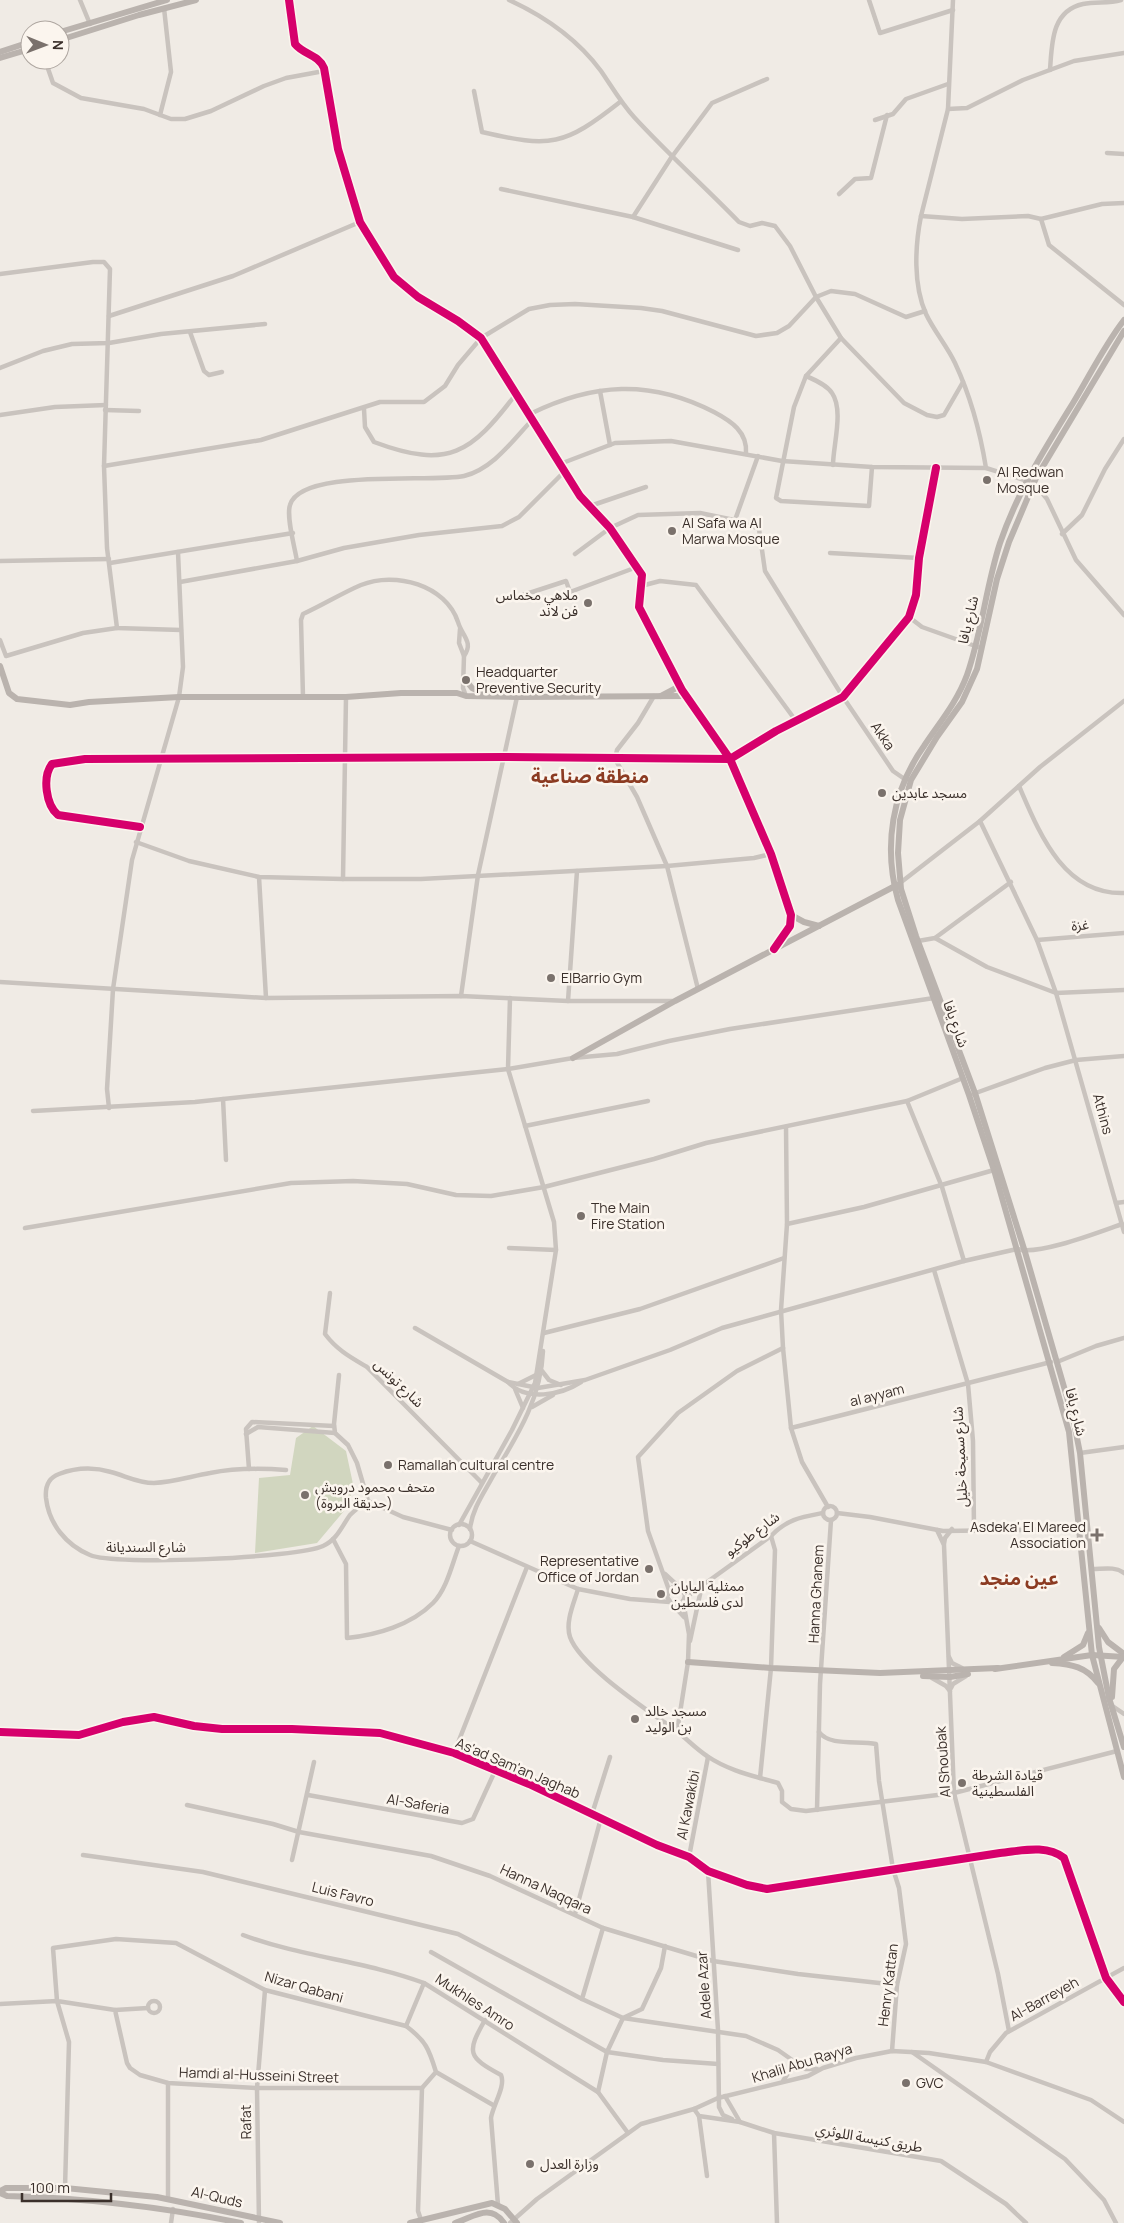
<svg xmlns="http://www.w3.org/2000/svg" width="1124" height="2223" font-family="Manrope,'Noto Sans Arabic',sans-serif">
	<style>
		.green { fill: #d1d6bf }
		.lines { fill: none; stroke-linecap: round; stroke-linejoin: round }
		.street { stroke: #c9c3be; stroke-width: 4.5 }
		.secondary { stroke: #bab3ae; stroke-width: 6 }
		.cycleway-casing { stroke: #fbf5ee; stroke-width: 11 }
		.cycleway { stroke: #d6006c; stroke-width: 8 }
		.poi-dot { fill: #7a716c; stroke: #fbf5ee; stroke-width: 2 }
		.labels { text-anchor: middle; stroke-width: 5; stroke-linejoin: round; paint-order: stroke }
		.poi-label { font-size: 14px; fill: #3b302b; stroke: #fbf5ee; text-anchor: start }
		.street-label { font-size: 14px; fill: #3b302b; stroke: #fbf5ee }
		.district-label { font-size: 19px; font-weight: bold; fill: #8c3b22; stroke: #fbf5ee }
	</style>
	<rect width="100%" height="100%" fill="#f0ebe5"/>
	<!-- green -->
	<polygon class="green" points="313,1426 346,1451 353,1484 349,1505 317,1543 255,1553 259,1478 290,1475 296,1438"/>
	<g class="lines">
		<!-- street -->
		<g class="street">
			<polyline points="80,0 90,24"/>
			<path d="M 509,0 C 544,16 578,40 601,71 C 612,87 621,103 634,117 C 668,154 704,186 739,222 L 750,226 L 762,223 L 775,226 L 790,246 L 816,297 L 841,338"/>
			<polyline points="869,0 880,33 953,10"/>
			<polyline points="1124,53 1074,61 1023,80 967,108 948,109 921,216 962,219 1028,216 1041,219 1102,204 1124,203"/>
			<polyline points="45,60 53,83 81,98 144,109 171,119 185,119 211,111 264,86 286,78 324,71"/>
			<path d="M 1050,70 C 1052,44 1051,11 1083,4 C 1096,1 1108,4 1121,0"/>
			<path d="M 474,91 L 482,132 C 551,148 564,146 620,102"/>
			<polyline points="948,109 953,0"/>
			<polyline points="160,115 171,72 164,8"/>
			<polyline points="875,120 893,114 906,99 948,84"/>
			<polyline points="1107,153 1124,154"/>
			<polyline points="501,189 633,217 738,250"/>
			<polyline points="839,194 855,179 871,178 887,115"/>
			<path d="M 921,216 C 915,246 913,285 926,314 C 934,331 947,346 955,363 C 971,397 980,431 986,468"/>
			<polyline points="633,217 671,158 712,103 767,79"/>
			<polyline points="1041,219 1049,245 1124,305"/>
			<polyline points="0,274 93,262 104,262 110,269 104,466 107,548 117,628 181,630"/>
			<polyline points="109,316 233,276 360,222"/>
			<polyline points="190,332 204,371 209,375 222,372"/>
			<polyline points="0,368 43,351 72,344 109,343 161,334 265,324"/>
			<path d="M 806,376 C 815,380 827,385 832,393 C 844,410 833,446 833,465"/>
			<polyline points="600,391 610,445"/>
			<path d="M 364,409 L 365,427 L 374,442 C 449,470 471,453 516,394"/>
			<polyline points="105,410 139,411"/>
			<path d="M 530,414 C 593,383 650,379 714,412 C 731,421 748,432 746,454"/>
			<polyline points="0,415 55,407 106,405"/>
			<polyline points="560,464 615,443 671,441 782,461 872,467 986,468 1034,483 1047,499 1076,560 1124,615"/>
			<polyline points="104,466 261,440 380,402 424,402 445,386 458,365 481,338 529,309 550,305 575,304 641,308 662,311 756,336 777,333 789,326 816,297 831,291 855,294 906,317 925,311"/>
			<polyline points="872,467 869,506 781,501 776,498 794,407 806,376 841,338 904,403 927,415 937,417 944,415 963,382"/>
			<polyline points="590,506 646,487"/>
			<polyline points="735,520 758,456"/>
			<polyline points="1062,534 1082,515 1105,469 1124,439"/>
			<polyline points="830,553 919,558"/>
			<polyline points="575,554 610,528 638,515 700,513 739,521 759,529 765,571 843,697 893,771 906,780"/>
			<polyline points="0,561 109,559"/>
			<path d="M 297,561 C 295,548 286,517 290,505 C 301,468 432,483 464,476 C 493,469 513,440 533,419"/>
			<polyline points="110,563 293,533"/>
			<polyline points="180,582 297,561 344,548 419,535 502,526 519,517 564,472"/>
			<polyline points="641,586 660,581 696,585 796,721"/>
			<polyline points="517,597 566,581 570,592 637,567"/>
			<polyline points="909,617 922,627 978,647"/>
			<polyline points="0,640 6,656 83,633 117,628"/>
			<polyline points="464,656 463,688 466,696"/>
			<polyline points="654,696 638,723 617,750 615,759 637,797 667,866 698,989"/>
			<path d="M 303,697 L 301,620 L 303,614 C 323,605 342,593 361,585 C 395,571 446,585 458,622 C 462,636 474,642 464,656 L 459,643 L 460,629"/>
			<path d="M 1019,786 C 1039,832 1063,895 1124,893"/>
			<polyline points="980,821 1037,940 1056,993 1124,1232"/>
			<path d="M 140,827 L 58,815 C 46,805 42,777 52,764 L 85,759 L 502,757 L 730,759 L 776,731 L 843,697 L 909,617 L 916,595 L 919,558 L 936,468"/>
			<polyline points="136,842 189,861 259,877 343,879 421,879 667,866 754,858 771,854"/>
			<polyline points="259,877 266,998"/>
			<polyline points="343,879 346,697"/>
			<polyline points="900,883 980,821 1040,767 1124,701"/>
			<polyline points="935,938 987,967 1056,993 1124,990"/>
			<polyline points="1037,940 1124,933"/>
			<polyline points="918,941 935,938 1011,882"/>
			<polyline points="0,982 266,998 461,996 568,1001 674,1001"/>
			<polyline points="461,996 478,875 517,697"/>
			<polyline points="568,1001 577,871"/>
			<polyline points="973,1094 1045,1068 1076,1060 1124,1056"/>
			<polyline points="223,1099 226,1160"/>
			<path d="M 907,1101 L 942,1187 L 964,1261 L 1017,1249 C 1038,1256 1099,1232 1122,1224"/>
			<polyline points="109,1108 107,1089 113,989 132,860 179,697 183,667 178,552"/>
			<polyline points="33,1111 195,1102 508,1069 573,1058 617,1054 669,1041 730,1029 934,998"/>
			<polyline points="525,1126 648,1101"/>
			<polyline points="786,1127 787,1224 781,1310 783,1348 791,1428 802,1462 828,1507"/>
			<polyline points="1116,1203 1124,1202"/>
			<polyline points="787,1224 864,1207 994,1170"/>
			<polyline points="25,1228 291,1183 353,1181 407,1184 456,1195 491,1196 544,1187 654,1159 706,1143 907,1101 963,1078"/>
			<polyline points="509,1248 556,1250"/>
			<polyline points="934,1270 968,1384 973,1441 974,1529"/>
			<path d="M 330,1293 L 325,1334 C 337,1350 350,1357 367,1367 L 482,1483"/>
			<path d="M 415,1328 L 508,1382 C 526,1402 561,1395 581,1382"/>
			<polyline points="544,1333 640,1309 784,1258"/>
			<polyline points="1057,1362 1096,1346 1124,1338"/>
			<polyline points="542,1371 549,1380 561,1385"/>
			<polyline points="339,1375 334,1424 335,1433 348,1445 357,1463 368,1501 403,1517 452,1530"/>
			<polyline points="508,1382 538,1388 585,1380 670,1350 722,1328 964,1261"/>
			<polyline points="518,1384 536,1375"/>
			<polyline points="515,1389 523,1408"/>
			<polyline points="532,1407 553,1395"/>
			<polyline points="791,1428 1051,1362"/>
			<polyline points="246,1434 258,1427 335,1433"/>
			<polyline points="1080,1453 1124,1447"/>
			<polyline points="249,1469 246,1429 252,1422 334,1426"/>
			<path d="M 286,1470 C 260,1468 236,1468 210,1473 C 192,1476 174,1482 154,1483 C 138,1483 126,1476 111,1472 C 94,1467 75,1468 59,1474 C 48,1478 45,1487 46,1498 C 49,1524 66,1545 90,1555 C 115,1566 298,1558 323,1546 C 337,1540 342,1526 350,1515 C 355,1510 362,1505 368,1501"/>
			<circle cx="830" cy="1513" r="7"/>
			<polyline points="837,1513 870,1517 943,1531 1080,1529"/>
			<circle cx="461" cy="1535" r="11"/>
			<polyline points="459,1525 512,1430 535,1383 556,1250 554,1222 508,1069 510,998"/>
			<path d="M 470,1529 C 472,1509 484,1493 493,1476 C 517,1436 541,1399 543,1351"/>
			<polyline points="937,1530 944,1545 954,1793 998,1974 1009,2031"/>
			<path d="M 333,1539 L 346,1564 L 347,1638 C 377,1635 411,1625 433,1603 C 447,1589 452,1564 459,1546"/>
			<polyline points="470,1541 578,1589 630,1599 670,1602"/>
			<polyline points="944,1544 945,1538 952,1529"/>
			<path d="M 1092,1569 C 1103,1569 1115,1566 1124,1573"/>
			<polyline points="665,1574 678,1586"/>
			<path d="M 681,1588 L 685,1595 C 684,1603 679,1606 672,1604 L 667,1597 L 670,1589 L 675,1586 L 698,1587"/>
			<path d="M 578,1589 C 574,1603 565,1622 570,1637 C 580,1666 649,1711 675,1730 C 686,1738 696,1749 707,1756 C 729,1771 754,1776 778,1783 L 782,1791 L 782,1802 L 791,1809 L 806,1811 L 954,1793 L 1117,1751"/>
			<polyline points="669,1590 648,1531 638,1457 678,1413 737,1371 783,1348"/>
			<path d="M 685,1598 L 771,1536 C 787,1519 802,1517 823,1513"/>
			<polyline points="672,1604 684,1617"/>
			<polyline points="690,1641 702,1585"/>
			<polyline points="949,1657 952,1663 962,1668"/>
			<polyline points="932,1678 946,1686 950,1691"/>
			<polyline points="951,1688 953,1684 966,1676"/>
			<polyline points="1111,1705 1124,1714"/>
			<path d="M 0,1732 L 79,1735 L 123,1722 L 154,1717 L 194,1726 L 222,1729 L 292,1729 L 380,1733 L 454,1753 L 529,1784 L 657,1845 L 689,1857 L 708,1871 L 747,1885 L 767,1889 L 1000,1853 C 1021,1851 1046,1844 1064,1858 L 1106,1978 L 1124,2002"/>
			<polyline points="677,1732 688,1662 689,1634 683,1601"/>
			<path d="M 819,1732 C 830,1747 859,1740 876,1744 L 879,1781 L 893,1869 L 899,1888 L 906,1944 L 897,1985 L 892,2051"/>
			<polyline points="454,1753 527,1567"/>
			<polyline points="760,1778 771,1668 775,1550 771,1536"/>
			<polyline points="308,1795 462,1823 473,1819 495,1771"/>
			<polyline points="187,1805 273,1824 299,1832 431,1856 490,1876 603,1928 713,1961 798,1974 897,1985"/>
			<polyline points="817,1810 820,1684 831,1520"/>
			<polyline points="592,1814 610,1757"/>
			<polyline points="83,1855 203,1872 458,1934 582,1999"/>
			<polyline points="689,1857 708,1757"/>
			<polyline points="292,1860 314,1762"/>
			<polyline points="708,1871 718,2030 719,2107 723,2115 732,2119"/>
			<polyline points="575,1914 601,1818"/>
			<polyline points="603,1928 582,1999 623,2018 746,2036 778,2050 805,2069 817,2069"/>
			<path d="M 243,1935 C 302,1957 365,1961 424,1983 L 598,2092 L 628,2133"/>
			<polyline points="431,1952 607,2052 663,2060 718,2064"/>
			<circle cx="154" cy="2007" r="6"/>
			<polyline points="0,2004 57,2001 69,2042 65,2188"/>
			<polyline points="115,2010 148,2008"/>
			<path d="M 485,2020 C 466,2053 468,2057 501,2075 C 506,2086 493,2105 491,2118 L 498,2205"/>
			<polyline points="406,2026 424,1983"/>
			<polyline points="912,2052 1065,2159 1104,2200 1116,2223"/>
			<polyline points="986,2062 990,2052 1006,2033 1124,1968"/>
			<path d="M 436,2072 L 422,2088 L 257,2088 L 168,2083 L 140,2075 L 130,2068 L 127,2063 L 115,2010 L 57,2001 L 53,1948 L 116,1939 L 176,1943 L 265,1990 L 406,2026 C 426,2041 429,2049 436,2072 L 493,2105"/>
			<polyline points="783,2081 790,2070 790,2060"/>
			<polyline points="168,2083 168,2199"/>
			<polyline points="598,2092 607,2052 623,2018 642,2009 661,1968 665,1946"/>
			<polyline points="725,2096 740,2122"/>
			<polyline points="694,2109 699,2116 740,2122 774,2133 941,2161 1006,2204 1026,2223"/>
			<polyline points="699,2116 707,2176"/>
			<polyline points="774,2133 777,2223"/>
			<polyline points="421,2220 418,2211 422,2088"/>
			<polyline points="171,2223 173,2209"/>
			<polyline points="259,2223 257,2088 265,1990"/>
			<polyline points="510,2223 537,2199 641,2124 694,2109 718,2098 808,2076 823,2068 856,2058 892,2051 929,2053 986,2062 1091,2100 1124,2122"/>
		</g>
		<!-- secondary -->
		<g class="secondary">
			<path d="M 289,0 L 295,44 C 304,55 318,54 324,68 L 338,149 L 360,222 L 394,277 L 418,297 L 458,321 L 481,338 L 580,496 L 610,528 L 642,575 L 639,607 L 682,690 L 730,759 L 771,854 L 791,915 L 790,926 L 774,949"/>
			<polyline points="60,32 167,0"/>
			<polyline points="60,40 139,15 196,0"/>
			<polyline points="0,52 30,42"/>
			<polyline points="0,58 30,49"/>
			<path d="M 1124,320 C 1104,346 1090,375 1073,403 C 1045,448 1017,493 1000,543 C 986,586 982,632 967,675 C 957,702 940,722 924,746 C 892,791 883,846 898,900 L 969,1095 L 994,1170 L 1069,1432 L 1092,1655 L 1124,1777"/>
			<polyline points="1124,331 1036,478 1009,542 997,579 977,669 962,702 937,737 911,780 900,820 898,853 901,889 916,936 975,1093 1025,1252 1073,1418 1080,1453 1099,1647 1109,1698 1124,1747"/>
			<polyline points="0,666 9,693 17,699 70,705 89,702 179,697 346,697 401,693 457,693 466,696 517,697 686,696"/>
			<polyline points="464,678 472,688 487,695"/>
			<polyline points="661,696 680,686"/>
			<polyline points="791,915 804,922 819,926"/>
			<polyline points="573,1058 675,1001 897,885"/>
			<polyline points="1099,1628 1108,1642 1124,1654"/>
			<polyline points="1064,1657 1083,1645 1088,1633"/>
			<polyline points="688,1662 771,1668 880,1673 998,1668"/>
			<path d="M 1052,1663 C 1072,1664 1086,1667 1098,1683"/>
			<polyline points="995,1669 1092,1655 1124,1657"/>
			<polyline points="923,1676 950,1677 968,1674"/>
			<polyline points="1112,1697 1114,1669 1123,1657"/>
			<polyline points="0,2191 6,2188 65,2188 157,2197 280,2223"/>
			<path d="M 0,2193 L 7,2196 C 86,2198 163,2207 241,2223"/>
			<polyline points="410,2223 492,2203 505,2209 517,2223"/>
			<path d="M 455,2223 C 474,2217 490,2203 504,2223"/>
		</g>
		<defs>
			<g id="cycleway">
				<path d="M 289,0 L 295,44 C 304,55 318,54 324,68 L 338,149 L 360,222 L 394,277 L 418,297 L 458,321 L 481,338 L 580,496 L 610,528 L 642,575 L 639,607 L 682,690 L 730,759 L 771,854 L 791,915 L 790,926 L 774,949"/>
				<path d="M 140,827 L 58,815 C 46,805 42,777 52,764 L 85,759 L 502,757 L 730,759 L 776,731 L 843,697 L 909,617 L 916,595 L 919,558 L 936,468"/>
				<path d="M 0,1732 L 79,1735 L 123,1722 L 154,1717 L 194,1726 L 222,1729 L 292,1729 L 380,1733 L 454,1753 L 529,1784 L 657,1845 L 689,1857 L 708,1871 L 747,1885 L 767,1889 L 1000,1853 C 1021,1851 1046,1844 1064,1858 L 1106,1978 L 1124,2002"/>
			</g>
		</defs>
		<!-- cycleway casing -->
		<use href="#cycleway" class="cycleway-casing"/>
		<!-- cycleway -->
		<use href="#cycleway" class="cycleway"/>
	</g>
	<!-- markers -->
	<g class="poi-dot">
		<circle cx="987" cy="480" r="5"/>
		<circle cx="672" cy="531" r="5"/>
		<circle cx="588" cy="603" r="5"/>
		<circle cx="466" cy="680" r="5"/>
		<circle cx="882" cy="793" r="5"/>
		<circle cx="551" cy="978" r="5"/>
		<circle cx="581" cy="1216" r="5"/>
		<circle cx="388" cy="1465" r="5"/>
		<circle cx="305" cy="1495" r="5"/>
		<path d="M1094.5 1527.5h5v5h5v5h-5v5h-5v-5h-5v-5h5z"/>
		<circle cx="649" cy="1569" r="5"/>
		<circle cx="661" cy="1594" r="5"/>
		<circle cx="635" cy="1719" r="5"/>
		<circle cx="962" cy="1783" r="5"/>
		<circle cx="906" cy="2083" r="5"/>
		<circle cx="530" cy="2164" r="5"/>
	</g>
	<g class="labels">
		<!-- poi labels -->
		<g class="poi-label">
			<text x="997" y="477">Al Redwan<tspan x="997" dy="16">Mosque</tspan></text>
			<text x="682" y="528">Al Safa wa Al<tspan x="682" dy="16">Marwa Mosque</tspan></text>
			<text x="578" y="600" text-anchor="end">ملاهي مخماس<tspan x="578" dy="16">فن لاند</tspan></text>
			<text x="476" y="677">Headquarter<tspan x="476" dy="16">Preventive Security</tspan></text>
			<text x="892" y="798">مسجد عابدين</text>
			<text x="561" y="983">ElBarrio Gym</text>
			<text x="591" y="1213">The Main<tspan x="591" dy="16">Fire Station</tspan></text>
			<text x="398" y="1470">Ramallah cultural centre</text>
			<text x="315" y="1492">متحف محمود درويش<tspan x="315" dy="16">(حديقة البروة)</tspan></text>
			<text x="1086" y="1532" text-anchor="end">Asdeka' El Mareed<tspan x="1086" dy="16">Association</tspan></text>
			<text x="639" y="1566" text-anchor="end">Representative<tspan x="639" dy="16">Office of Jordan</tspan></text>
			<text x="671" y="1591">ممثلية اليابان<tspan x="671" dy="16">لدى فلسطين</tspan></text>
			<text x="645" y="1716">مسجد خالد<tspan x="645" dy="16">بن الوليد</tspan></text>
			<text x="972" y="1780">قيادة الشرطة<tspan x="972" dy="16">الفلسطينية</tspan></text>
			<text x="916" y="2088">GVC</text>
			<text x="540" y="2169">وزارة العدل</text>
		</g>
		<!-- street labels -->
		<g class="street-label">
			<text transform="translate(968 620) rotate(-77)" y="5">شارع يافا</text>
			<text transform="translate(883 736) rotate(56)" y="5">Akka</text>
			<text transform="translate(1080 925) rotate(-5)" y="5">غزة</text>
			<text transform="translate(956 1024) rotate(70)" y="5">شارع يافا</text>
			<text transform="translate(1103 1114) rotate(75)" y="5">Athins</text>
			<text transform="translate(399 1383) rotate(44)" y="5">شارع تونس</text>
			<text transform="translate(877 1395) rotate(-14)" y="5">al ayyam</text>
			<text transform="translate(1076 1412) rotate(76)" y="5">شارع يافا</text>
			<text transform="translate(960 1457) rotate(-93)" y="5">شارع سميحة خليل</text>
			<text transform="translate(752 1534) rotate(-37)" y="5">شارع طوكيو</text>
			<text x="146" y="1552">شارع السنديانة</text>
			<text transform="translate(816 1594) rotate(-87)" y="5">Hanna Ghanem</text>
			<text transform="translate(943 1762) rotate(-94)" y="5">Al Shoubak</text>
			<text transform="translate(518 1768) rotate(23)" y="5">As'ad Sam'an Jaghab</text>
			<text transform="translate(418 1804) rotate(10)" y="5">Al-Saferia</text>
			<text transform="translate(688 1805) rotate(-79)" y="5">Al Kawakibi</text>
			<text transform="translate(546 1889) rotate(25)" y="5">Hanna Naqqara</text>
			<text transform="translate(343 1894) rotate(14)" y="5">Luis Favro</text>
			<text transform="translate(704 1985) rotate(-94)" y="5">Adele Azar</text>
			<text transform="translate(888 1985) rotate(-83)" y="5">Henry Kattan</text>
			<text transform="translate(304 1987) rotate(16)" y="5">Nizar Qabani</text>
			<text transform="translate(1044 1999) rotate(-29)" y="5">Al-Barreyeh</text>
			<text transform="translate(475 2002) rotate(33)" y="5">Mukhles Amro</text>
			<text transform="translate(802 2063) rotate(-17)" y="5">Khalil Abu Rayya</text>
			<text transform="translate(259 2075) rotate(2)" y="5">Hamdi al-Husseini Street</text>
			<text transform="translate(246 2122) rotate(-91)" y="5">Rafat</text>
			<text transform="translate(869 2138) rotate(10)" y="5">طريق كنيسة اللوثري</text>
			<text transform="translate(217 2197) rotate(13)" y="5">Al-Quds</text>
		</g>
		<!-- district labels -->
		<g class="district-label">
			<text x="590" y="783">منطقة صناعية</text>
			<text x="1019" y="1585">عين منجد</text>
		</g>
	</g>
	<!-- north arrow -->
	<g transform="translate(45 45) rotate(91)"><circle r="24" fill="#fbf5ee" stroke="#aea6a0"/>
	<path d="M0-4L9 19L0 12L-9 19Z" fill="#7a716c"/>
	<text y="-8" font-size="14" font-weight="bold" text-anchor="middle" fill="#3b302b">N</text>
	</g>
	<!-- scale -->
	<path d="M22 2193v8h89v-8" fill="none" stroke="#3b302b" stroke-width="2.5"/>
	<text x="30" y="2193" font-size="15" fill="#3b302b" stroke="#fbf5ee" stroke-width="4" paint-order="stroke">100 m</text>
</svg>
